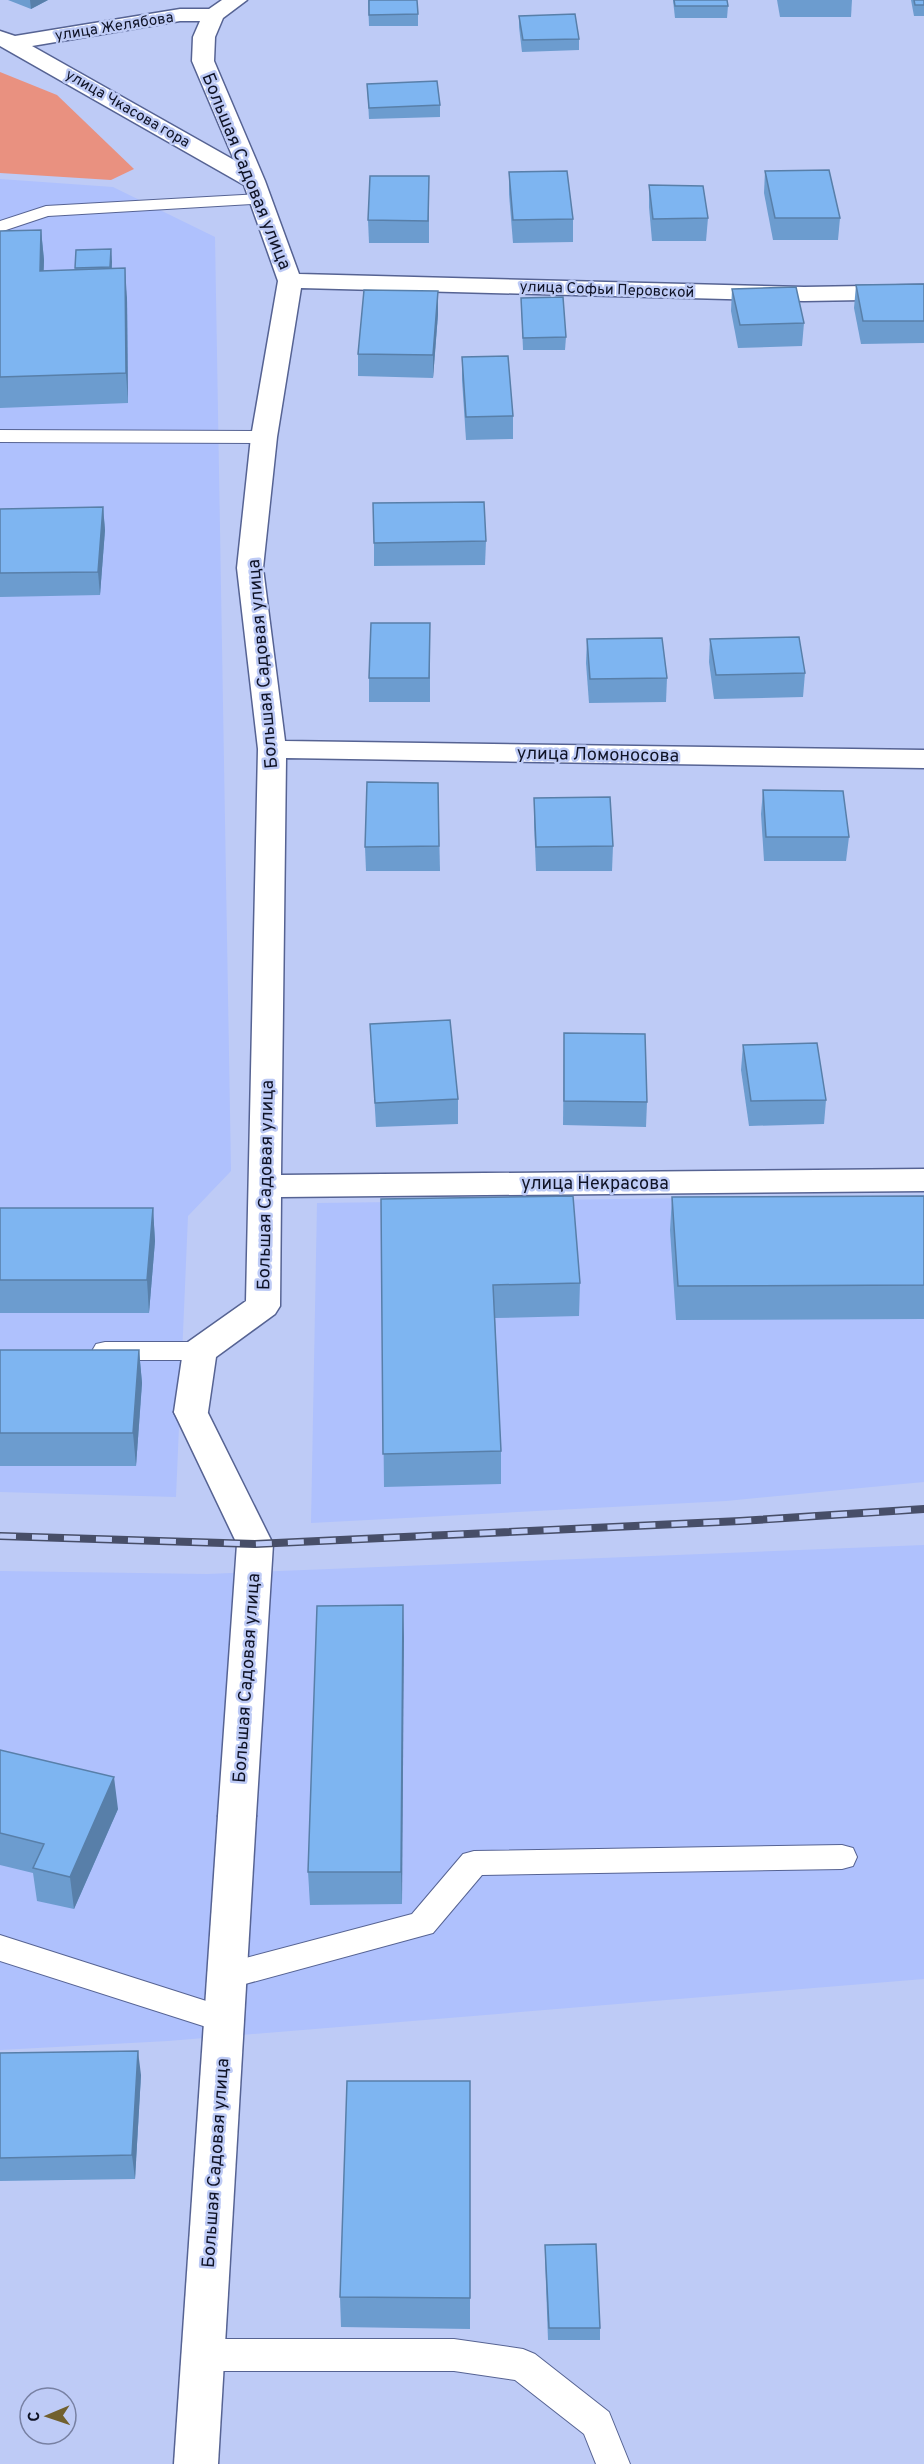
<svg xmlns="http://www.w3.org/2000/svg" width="924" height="2464" font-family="Overpass,sans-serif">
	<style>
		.built { fill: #afc1fd }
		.green { fill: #e99180 }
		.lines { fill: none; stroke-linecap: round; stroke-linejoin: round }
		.service-casing { stroke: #566393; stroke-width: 2 }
		.pedestrian-casing { stroke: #566393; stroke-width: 3 }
		.minor-casing { stroke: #566393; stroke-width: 3 }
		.service { fill: #fff; fill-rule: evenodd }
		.pedestrian { fill: #fff; fill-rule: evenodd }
		.minor { fill: #fff; fill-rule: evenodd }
		.rail-casing { stroke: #474e68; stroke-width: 8 }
		.rail { stroke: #becbf6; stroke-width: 5; stroke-dasharray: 16; stroke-linecap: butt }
		.wall { fill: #6c9ccf }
		.shaded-wall { fill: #587fa9 }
		.building { fill: #7eb5f1; stroke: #587fa9; stroke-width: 1.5 }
		.labels { text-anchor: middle; stroke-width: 5; stroke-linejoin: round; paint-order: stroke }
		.far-street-label { font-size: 15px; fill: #0f1326; stroke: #becbf6 }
		.street-label { font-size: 18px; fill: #0f1326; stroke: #becbf6 }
	</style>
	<rect width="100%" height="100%" fill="#becbf6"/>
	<!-- built -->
	<g class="built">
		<polygon points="0,179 113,187 215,237 231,1171 188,1216 176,1497 0,1492"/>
		<polygon points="924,1195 924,1482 726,1501 311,1523 317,1203"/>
		<polygon points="924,1545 924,1979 168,2041 0,2050 0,1571 207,1574"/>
	</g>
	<!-- green -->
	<polygon class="green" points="0,72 57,95 134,169 111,180 0,173"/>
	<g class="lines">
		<defs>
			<g id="service">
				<polygon points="261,194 267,195 270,199 267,203 48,216 0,232 0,221 46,206"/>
				<polygon points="0,430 264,431 271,433 274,437 271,441 264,443 0,442"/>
				<polygon points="105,1342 200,1342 209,1344 213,1351 209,1358 200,1360 105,1360 96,1358 92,1351 96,1344"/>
				<polygon points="842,1845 853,1848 857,1857 853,1866 842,1869 482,1875 433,1933 227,1989 216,1985 211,1976 216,1967 227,1963 412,1914 463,1854 474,1851"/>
				<polygon points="0,1935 225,2007 236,2011 241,2020 236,2029 225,2033 0,1961"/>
				<polygon points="202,2339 454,2339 523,2349 535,2354 609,2412 630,2464 596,2464 584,2434 515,2380 454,2371 202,2371 190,2366 185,2355 190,2344"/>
			</g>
			<polygon id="pedestrian" points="191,1399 203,1403 273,1544 256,1816 251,1827 237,1832 223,1827 218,1816 237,1544 174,1412 179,1403"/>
			<g id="minor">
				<path d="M 222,0 L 247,0 L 223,18 L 215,37 L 214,61 L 265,181 L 299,274 L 804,287 L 924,285 L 924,299 L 804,301 L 301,288 L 277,437 L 263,568 L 285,741 L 924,750 L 924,768 L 286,758 L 281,1175 L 924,1169 L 924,1191 L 281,1197 L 280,1306 L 275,1314 L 216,1357 L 208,1412 L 203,1421 L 191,1425 L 179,1421 L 174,1412 L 183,1351 L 188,1342 L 246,1301 L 258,749 L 237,568 L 251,437 L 278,281 L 244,185 L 0,46 L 0,31 L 15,36 L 180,9 L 209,9 ZM 180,21 L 200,21 L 193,37 L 192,61 L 234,160 L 32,46 Z"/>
				<polygon points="237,1800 251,1805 256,1816 218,2464 174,2464 218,1816 223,1805"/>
			</g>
		</defs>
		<!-- service casing -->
		<use href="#service" class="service-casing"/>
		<!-- pedestrian casing -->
		<use href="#pedestrian" class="pedestrian-casing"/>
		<!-- minor casing -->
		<use href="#minor" class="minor-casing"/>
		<!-- service -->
		<use href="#service" class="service"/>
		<!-- pedestrian -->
		<use href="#pedestrian" class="pedestrian"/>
		<!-- minor -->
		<use href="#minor" class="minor"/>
		<defs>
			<polyline id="rail" points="0,1536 255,1544 740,1521 924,1509"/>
		</defs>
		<!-- rail casing -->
		<use href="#rail" class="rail-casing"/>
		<!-- rail -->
		<use href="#rail" class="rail"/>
	</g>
	<!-- wall -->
	<g class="wall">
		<polygon points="8,0 48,0 31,9"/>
		<polygon points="368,0 418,14 418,26 369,26"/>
		<polygon points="673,0 727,0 728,6 727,18 675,18"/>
		<polygon points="777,0 852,0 851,17 780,17"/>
		<polygon points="911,0 924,0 924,16 914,16"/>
		<polygon points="519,16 579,39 579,50 522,52 519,27"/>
		<polygon points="367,84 440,105 440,117 369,119"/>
		<polygon points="765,171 840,218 838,240 773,240 764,193"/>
		<polygon points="509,172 573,219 573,242 513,243 509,194"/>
		<polygon points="429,176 429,243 369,243 368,220"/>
		<polygon points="649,185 708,218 706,241 652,241 649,207"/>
		<polygon points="41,230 44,260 43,271 75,270 76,250 111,249 112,268 127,298 128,403 0,408 0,231"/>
		<polygon points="924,284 924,343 861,344 854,308 856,285"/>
		<polygon points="732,289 804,323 802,346 738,348 731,311"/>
		<polygon points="438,291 438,314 433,378 358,376 358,354"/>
		<polygon points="521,298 566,337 565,350 523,350"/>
		<polygon points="462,357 513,416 513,439 466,440 462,380"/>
		<polygon points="103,507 105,530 100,595 0,597 0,509"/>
		<polygon points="486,541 485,565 374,566 374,543"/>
		<polygon points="587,639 667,678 666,702 589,703 586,663"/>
		<polygon points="710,639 805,673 803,697 714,699 709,662"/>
		<polygon points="430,647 430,702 369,702 369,678"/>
		<polygon points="438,783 440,871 366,871 365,847"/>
		<polygon points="763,790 849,837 846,861 764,861 761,814"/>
		<polygon points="534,798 613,846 612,871 536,871 534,822"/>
		<polygon points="370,1024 458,1099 458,1124 376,1127"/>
		<polygon points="564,1033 647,1102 646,1127 563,1125"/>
		<polygon points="743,1045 826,1100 824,1124 749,1126 741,1070"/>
		<polygon points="924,1196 924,1319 676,1320 670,1230 672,1197"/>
		<polygon points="381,1199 580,1283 579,1316 495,1318 501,1451 501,1484 384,1487"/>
		<polygon points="0,1208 153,1208 155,1241 149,1313 0,1313"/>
		<polygon points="0,1350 139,1350 142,1383 136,1466 0,1466"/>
		<polygon points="403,1605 402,1904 310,1905 308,1872"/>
		<polygon points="0,1750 118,1809 74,1909 37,1901 33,1873 0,1865"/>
		<polygon points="0,2053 141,2075 135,2179 0,2181"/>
		<polygon points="470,2081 470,2329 341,2327 340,2297"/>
		<polygon points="545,2245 600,2328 600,2340 548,2340 545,2257"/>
	</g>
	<!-- shaded-wall -->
	<g class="shaded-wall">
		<polygon points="30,0 48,0 31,9"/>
		<polygon points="41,230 44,260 43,301 40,271"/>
		<polygon points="111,249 112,262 111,279 110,267"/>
		<polygon points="125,268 127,298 128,403 126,373"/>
		<polygon points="438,291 438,314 433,378 433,355"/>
		<polygon points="103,507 105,530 100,595 98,572"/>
		<polygon points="153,1208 155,1241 149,1313 147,1280"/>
		<polygon points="139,1350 142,1383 136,1466 133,1433"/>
		<polygon points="403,1605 404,1638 402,1904 401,1872"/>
		<polygon points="114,1777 118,1809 74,1909 70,1877"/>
		<polygon points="138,2051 141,2075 135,2179 132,2155"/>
	</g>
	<!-- building -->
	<g class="building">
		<polygon points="369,0 417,0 418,14 369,15"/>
		<polygon points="674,0 727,0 728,6 675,6"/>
		<polygon points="914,0 924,0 924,5 915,5"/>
		<polygon points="575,14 579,39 523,40 519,16"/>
		<polygon points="437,81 440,105 369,108 367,84"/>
		<polygon points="829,170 840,218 775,218 765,171"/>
		<polygon points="567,171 573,219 513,220 509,172"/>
		<polygon points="370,176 429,176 428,221 368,220"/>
		<polygon points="649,185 703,186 708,218 653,219"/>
		<polygon points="41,230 40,271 125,268 126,373 0,377 0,231"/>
		<polygon points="111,249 110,267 75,268 76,250"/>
		<polygon points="924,284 924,321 863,321 856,285"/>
		<polygon points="796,287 804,323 740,325 732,289"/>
		<polygon points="364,290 438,291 433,355 358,354"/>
		<polygon points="563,297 566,337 523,338 521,298"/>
		<polygon points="508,356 513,416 466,417 462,357"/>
		<polygon points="484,502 486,541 374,543 373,503"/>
		<polygon points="103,507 98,572 0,573 0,509"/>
		<polygon points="371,623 430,623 429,678 369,678"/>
		<polygon points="799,637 805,673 716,675 710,639"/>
		<polygon points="662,638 667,678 590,679 587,639"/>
		<polygon points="367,782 438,783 439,846 365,847"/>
		<polygon points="763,790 843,791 849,837 766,837"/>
		<polygon points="610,797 613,846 536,847 534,798"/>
		<polygon points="450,1020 458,1099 375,1103 370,1024"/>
		<polygon points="564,1033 645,1034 647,1102 564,1101"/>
		<polygon points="817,1043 826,1100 751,1101 743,1045"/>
		<polygon points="573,1196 580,1283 493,1285 501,1451 383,1454 381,1199"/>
		<polygon points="924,1196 924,1285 678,1286 672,1197"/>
		<polygon points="0,1208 153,1208 147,1280 0,1280"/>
		<polygon points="0,1350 139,1350 133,1433 0,1433"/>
		<polygon points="403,1605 401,1872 308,1872 317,1606"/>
		<polygon points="0,1750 114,1777 70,1877 33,1868 44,1844 0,1833"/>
		<polygon points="138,2051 132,2155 0,2158 0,2053"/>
		<polygon points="347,2081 470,2081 470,2298 340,2297"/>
		<polygon points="596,2244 600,2328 549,2328 545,2245"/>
	</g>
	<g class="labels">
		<!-- far-street labels -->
		<g class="far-street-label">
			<text transform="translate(114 26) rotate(-9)" y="5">улица Желябова</text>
			<text transform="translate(128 108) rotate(30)" y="5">улица Чкасова гора</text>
			<text transform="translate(607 289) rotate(2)" y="5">улица Софьи Перовской</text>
		</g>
		<!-- street labels -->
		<g class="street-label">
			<text transform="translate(247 171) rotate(68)" y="6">Большая Садовая улица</text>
			<text transform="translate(262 664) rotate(-95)" y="6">Большая Садовая улица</text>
			<text transform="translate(598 754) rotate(1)" y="6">улица Ломоносова</text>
			<text x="595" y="1189">улица Некрасова</text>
			<text transform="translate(265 1185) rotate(-89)" y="6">Большая Садовая улица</text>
			<text transform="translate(246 1678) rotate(-86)" y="6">Большая Садовая улица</text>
			<text transform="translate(215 2163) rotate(-86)" y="6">Большая Садовая улица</text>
		</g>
	</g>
	<!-- north arrow -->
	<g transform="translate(48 2416) rotate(268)"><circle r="28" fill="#becbf6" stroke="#7881a3" stroke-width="1.5"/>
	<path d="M0-4.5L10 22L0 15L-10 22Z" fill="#71602e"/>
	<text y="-9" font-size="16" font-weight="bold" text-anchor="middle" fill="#0f1326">С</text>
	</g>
</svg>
